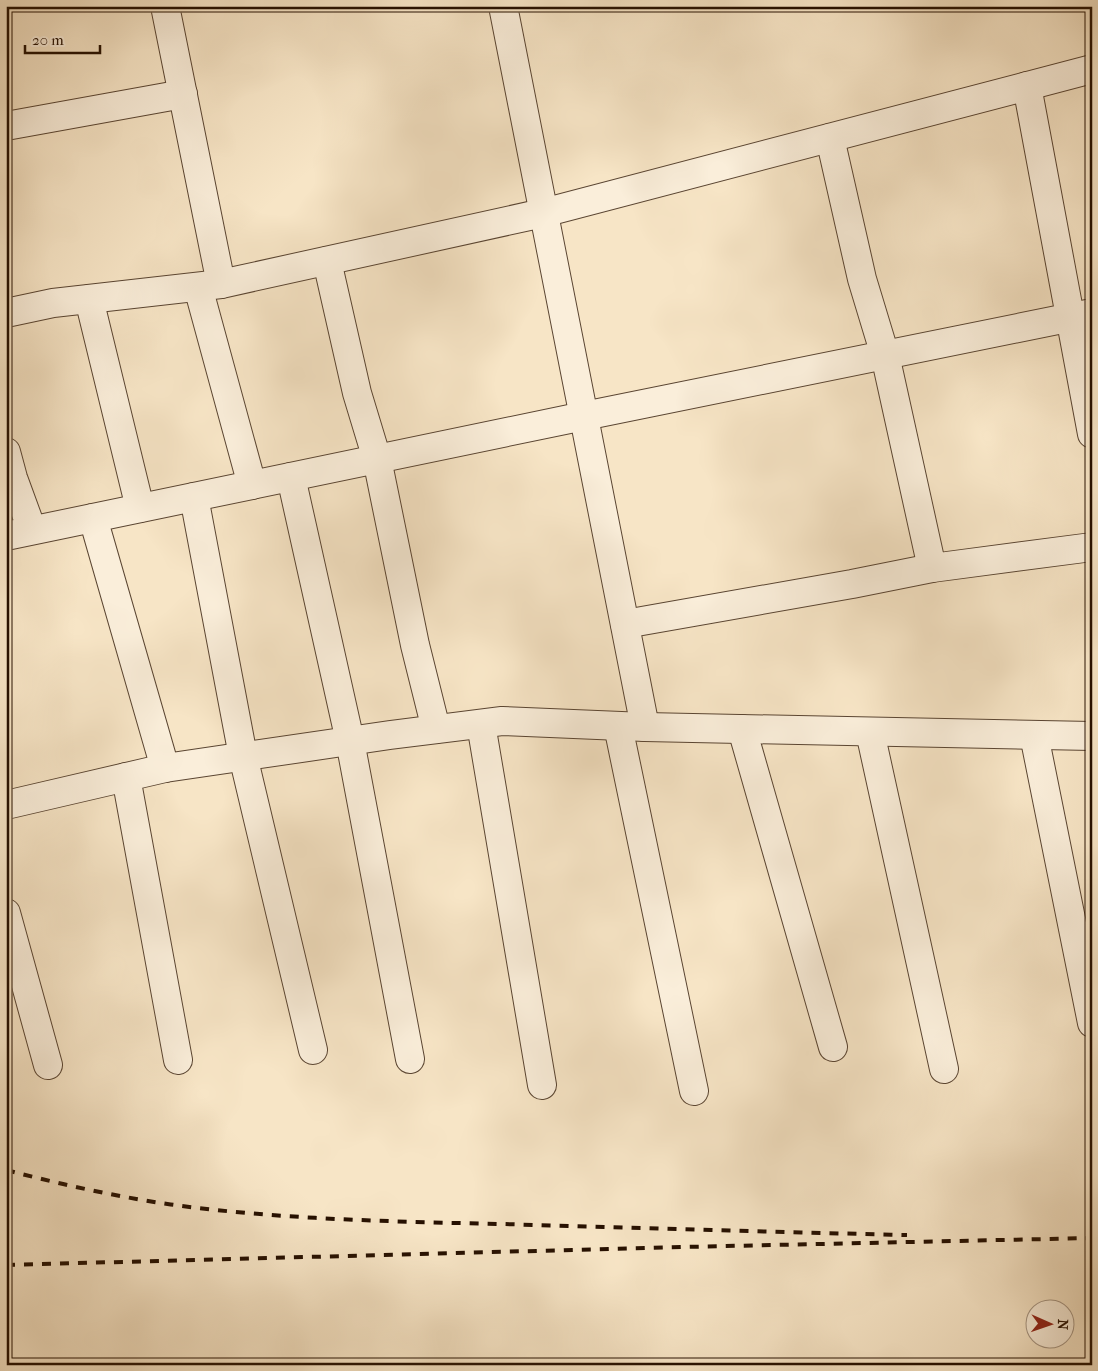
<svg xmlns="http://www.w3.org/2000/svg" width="1098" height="1371" font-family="'IM FELL French Canon',serif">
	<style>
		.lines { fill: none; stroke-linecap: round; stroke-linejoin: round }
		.minor-casing { stroke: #5a4532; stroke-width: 30 }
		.tertiary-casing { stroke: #5a4532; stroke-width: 30 }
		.minor { stroke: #faeeda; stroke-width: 28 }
		.tertiary { stroke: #faeeda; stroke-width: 28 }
		.rail { stroke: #261000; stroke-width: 4; stroke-dasharray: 9 9; stroke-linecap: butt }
	</style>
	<rect width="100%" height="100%" fill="#f7e5c6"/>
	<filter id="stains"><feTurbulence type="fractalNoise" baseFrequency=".004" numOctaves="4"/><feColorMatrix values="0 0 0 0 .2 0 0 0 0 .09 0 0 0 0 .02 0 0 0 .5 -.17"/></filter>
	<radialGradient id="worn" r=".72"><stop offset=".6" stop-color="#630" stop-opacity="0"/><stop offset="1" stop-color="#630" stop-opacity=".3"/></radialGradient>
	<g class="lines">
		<defs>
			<g id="minor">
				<polyline points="165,6 221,284"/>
				<polyline points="503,6 645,727"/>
				<polyline points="1027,86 1092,434"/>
				<polyline points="6,126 183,94"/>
				<polyline points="830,138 862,279 885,355 932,568 1092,547"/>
				<polyline points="327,261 357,393 377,459 415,645 436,729"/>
				<polyline points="198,287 252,485"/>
				<polyline points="89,299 140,508"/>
				<polyline points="6,313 53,303 221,284 543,213 1092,69"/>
				<polyline points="6,452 13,478 32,530"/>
				<polyline points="291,477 350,741 410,1059"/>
				<polyline points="194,497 243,756 313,1050"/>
				<polyline points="93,518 165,768"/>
				<polyline points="6,536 584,416 1092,313"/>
				<polyline points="625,624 852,584 932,568"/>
				<polyline points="481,724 542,1085"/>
				<polyline points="618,726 694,1091"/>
				<polyline points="742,729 833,1047"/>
				<polyline points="870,732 944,1069"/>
				<polyline points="1034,735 1092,1023"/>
				<polyline points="126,777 178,1060"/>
				<polyline points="6,913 48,1065"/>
			</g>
			<polyline id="tertiary" points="6,805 165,768 390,735 502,721 645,727 1092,736"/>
		</defs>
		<!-- minor casing -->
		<use href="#minor" class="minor-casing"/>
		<!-- tertiary casing -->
		<use href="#tertiary" class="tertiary-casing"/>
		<!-- minor -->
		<use href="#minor" class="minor"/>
		<!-- tertiary -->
		<use href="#tertiary" class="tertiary"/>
		<!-- rail -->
		<g class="rail">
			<path d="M 6,1170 C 75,1188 145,1203 216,1210 C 311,1220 407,1222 502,1224 C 637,1228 772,1232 907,1235"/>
			<polyline points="6,1265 683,1247 1092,1238"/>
		</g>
	</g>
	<!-- margin -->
	<rect width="1098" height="1371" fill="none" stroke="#f7e5c6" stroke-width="25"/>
	<rect x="8" y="8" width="1083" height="1356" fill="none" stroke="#261000" stroke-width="2.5"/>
	<rect x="12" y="12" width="1073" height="1346" fill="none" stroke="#261000"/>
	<!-- north arrow -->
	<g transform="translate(1050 1324) rotate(92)"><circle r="24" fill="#faeeda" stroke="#a59583"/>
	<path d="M0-4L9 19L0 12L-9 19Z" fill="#8f2418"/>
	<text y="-8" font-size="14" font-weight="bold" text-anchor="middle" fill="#261000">N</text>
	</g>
	<!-- scale -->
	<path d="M25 45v8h75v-8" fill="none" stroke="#261000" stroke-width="2.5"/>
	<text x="32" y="45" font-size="15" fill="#261000" stroke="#faeeda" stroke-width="4" paint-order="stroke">20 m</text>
	<rect width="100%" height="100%" filter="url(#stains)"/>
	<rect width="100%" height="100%" fill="url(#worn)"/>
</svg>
